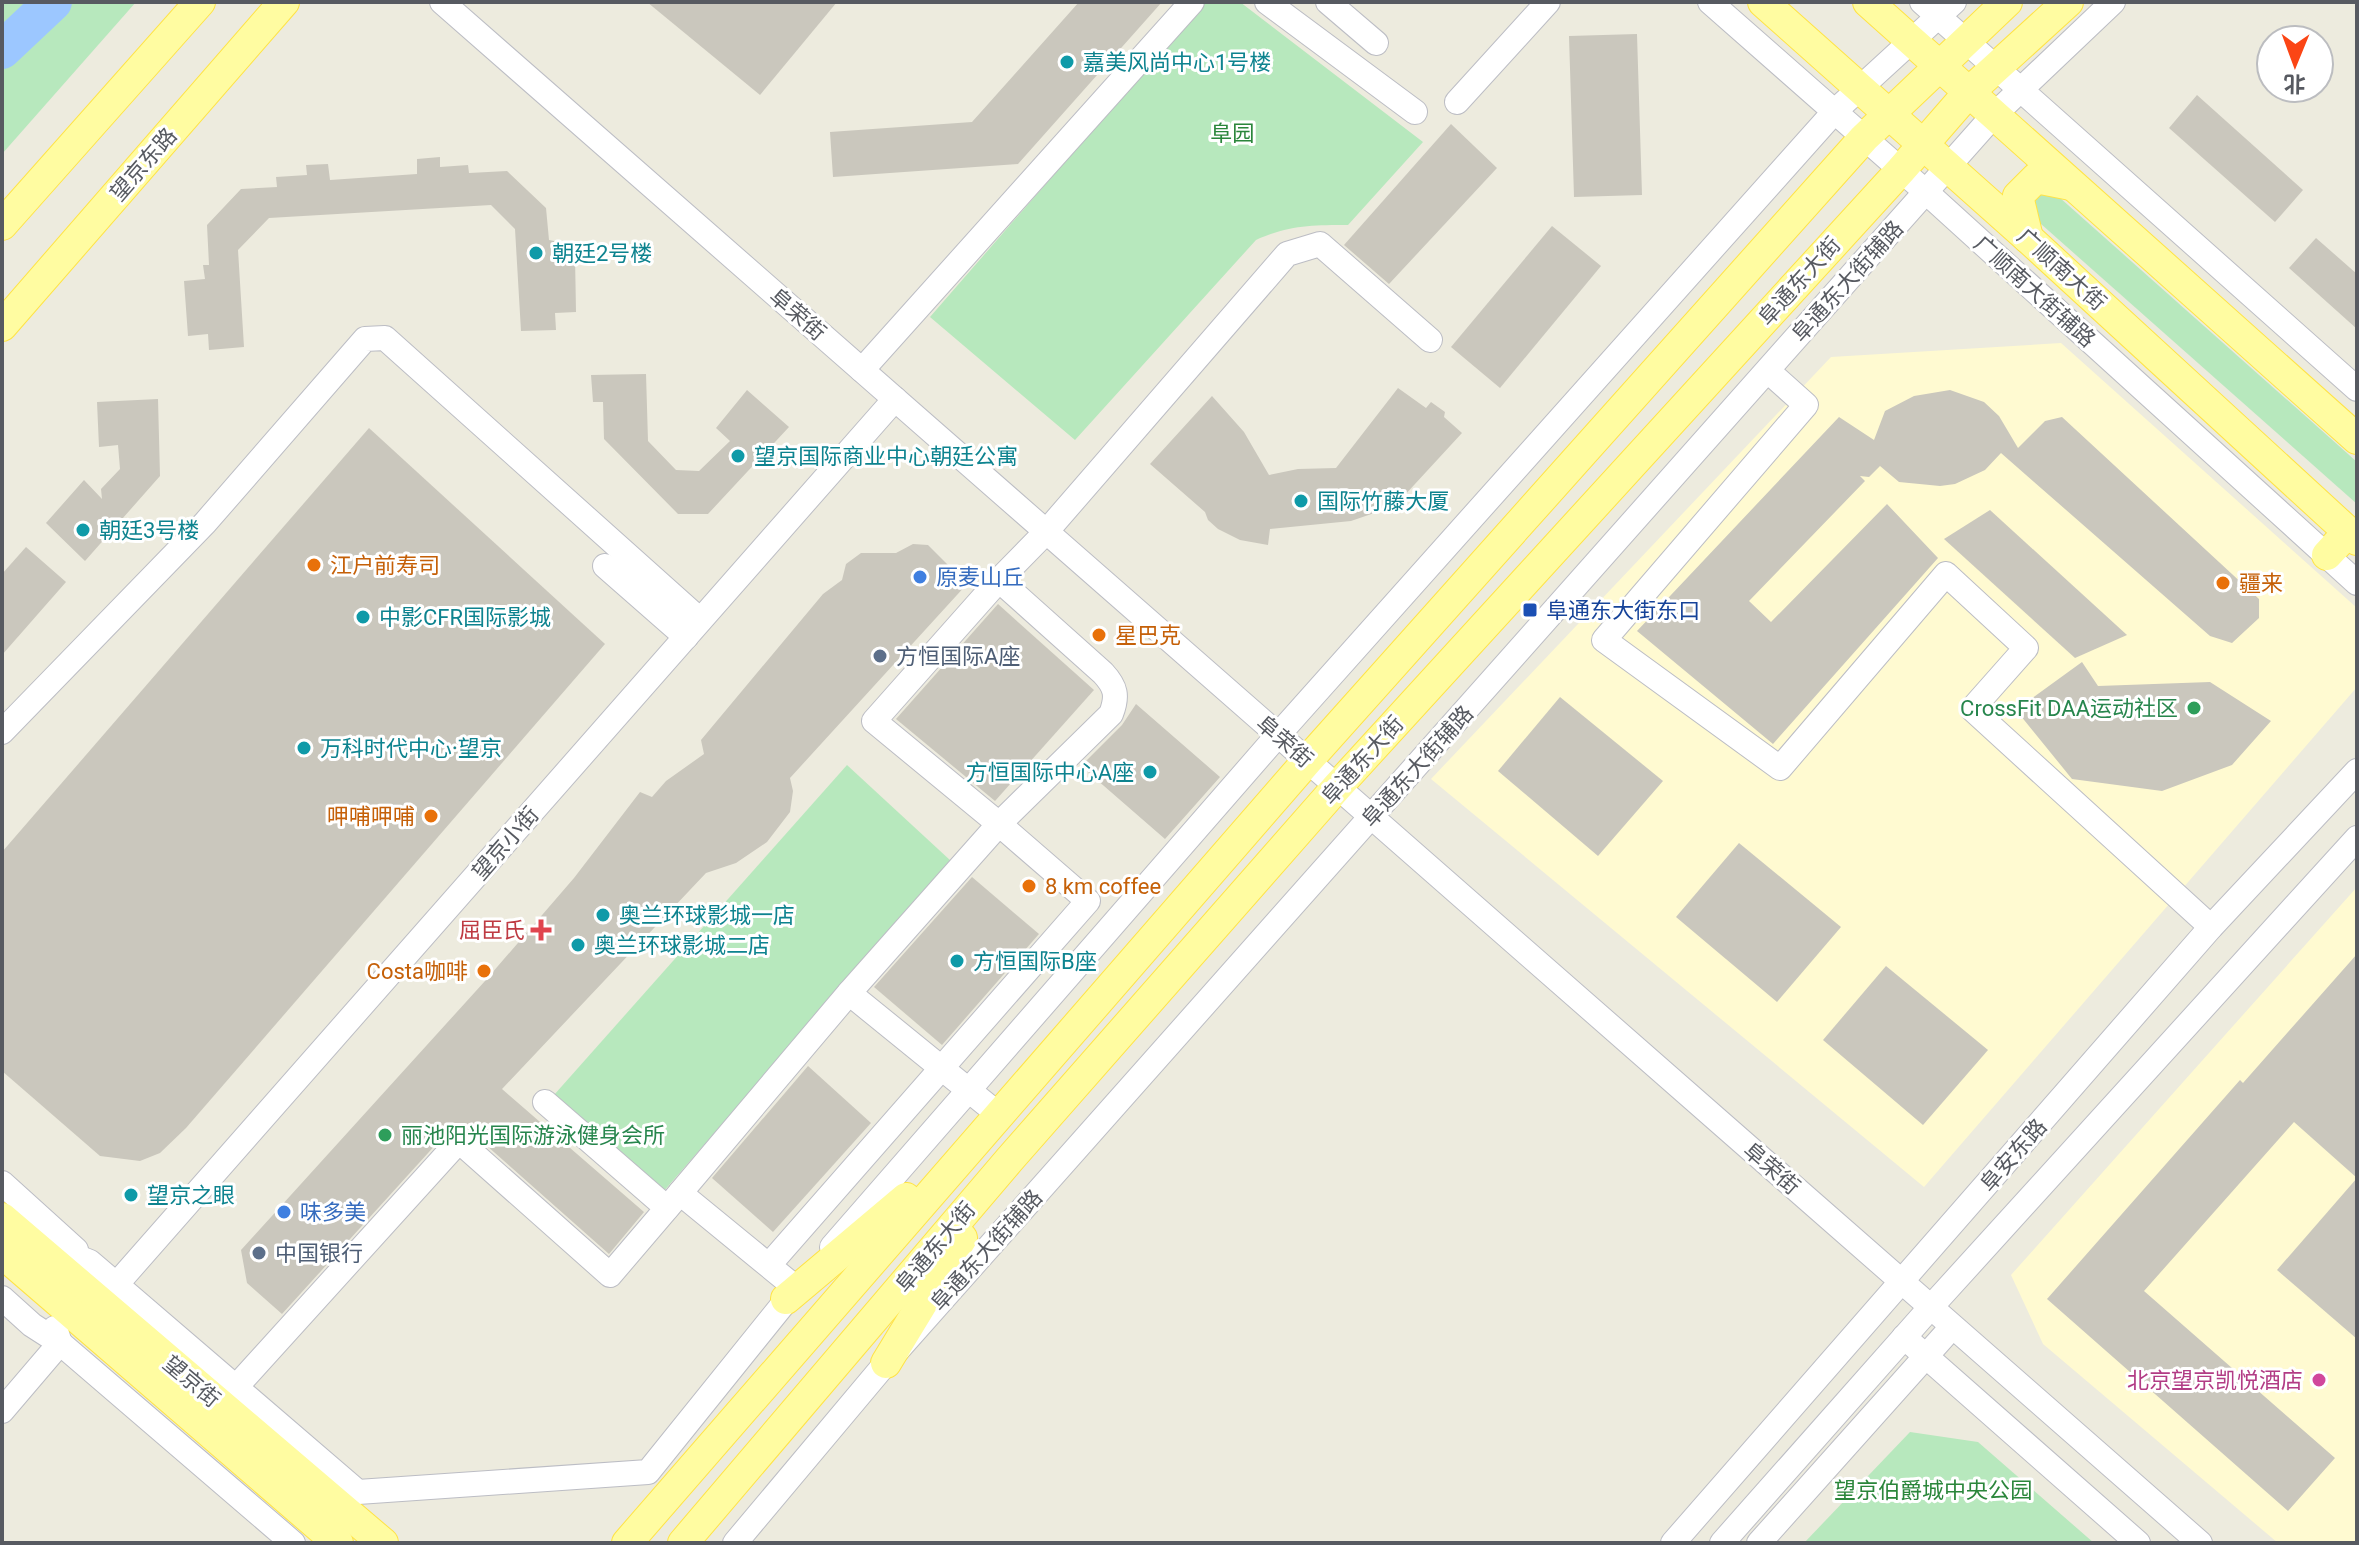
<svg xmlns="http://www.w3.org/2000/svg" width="2359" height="1545" font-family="Roboto,'Noto Sans SC',sans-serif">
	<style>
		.commercial { fill: #fffad1 }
		.green { fill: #b7e8bd }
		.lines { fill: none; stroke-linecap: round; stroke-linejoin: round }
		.river { stroke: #9cc7ff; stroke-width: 38 }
		.building { fill: #cac7bd }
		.minor-casing { stroke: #bcbdc4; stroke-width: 26 }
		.major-casing { stroke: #ffe345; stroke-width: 32 }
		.minor { stroke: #fff; stroke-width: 24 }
		.major { stroke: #fffca1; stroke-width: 30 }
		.culture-dot { fill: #0f9aa8; stroke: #fff; stroke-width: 3 }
		.food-dot { fill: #e8710a; stroke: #fff; stroke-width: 3 }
		.shop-dot { fill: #3f7fe0; stroke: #fff; stroke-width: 3 }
		.transit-dot { fill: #1a4fb4; stroke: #fff; stroke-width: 3 }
		.service-dot { fill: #5c6f8a; stroke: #fff; stroke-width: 3 }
		.leisure-dot { fill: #2e9e5b; stroke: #fff; stroke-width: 3 }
		.health-dot { fill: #e0444e; stroke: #fff; stroke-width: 3 }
		.hotel-dot { fill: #d1479c; stroke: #fff; stroke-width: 3 }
		.labels { text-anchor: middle; stroke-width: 6; stroke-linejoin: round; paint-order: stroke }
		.culture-label { font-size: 22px; fill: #0d838f; stroke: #fff; text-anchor: start }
		.park-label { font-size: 22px; fill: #2b863b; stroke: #fff }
		.street-label { font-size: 22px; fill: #575a61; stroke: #fff }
		.food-label { font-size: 22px; fill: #c56008; stroke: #fff; text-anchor: start }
		.shop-label { font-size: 22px; fill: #366cbe; stroke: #fff; text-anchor: start }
		.transit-label { font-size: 22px; fill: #164399; stroke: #fff; text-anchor: start }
		.service-label { font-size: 22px; fill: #4e5e75; stroke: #fff; text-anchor: start }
		.leisure-label { font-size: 22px; fill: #27864d; stroke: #fff; text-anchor: end }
		.health-label { font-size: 22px; fill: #be3a42; stroke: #fff; text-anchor: end }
		.hotel-label { font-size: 22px; fill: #b23c85; stroke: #fff; text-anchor: end }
	</style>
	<rect width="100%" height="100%" fill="#edebde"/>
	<!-- commercial -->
	<g class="commercial">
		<polygon points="2061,343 2357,608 2357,687 1924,1187 1431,779 1831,357"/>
		<polygon points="2357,887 2357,1543 2278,1543 2043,1344 2011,1275"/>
	</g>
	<!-- green -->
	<g class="green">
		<polygon points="2,2 136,2 2,154"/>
		<path d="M 1204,2 L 1240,2 L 1423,142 L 1348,225 C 1312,225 1289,225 1256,240 L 1075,440 L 930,317 Z"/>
		<polygon points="2050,189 2357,462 2357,504 2032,216 2030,200"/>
		<polygon points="847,765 951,861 663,1192 554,1095"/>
		<polygon points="1910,1432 1978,1442 2094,1543 1804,1543"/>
	</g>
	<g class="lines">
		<!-- river -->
		<polyline class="river" points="2,50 53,2"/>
	</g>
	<!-- building -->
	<g class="building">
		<polygon points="647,2 837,2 760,95"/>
		<polygon points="1079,2 1162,2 1018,164 833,177 830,132 972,122"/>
		<polygon points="1637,34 1642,195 1574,197 1569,36"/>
		<polygon points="2197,95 2303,190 2275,222 2169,128"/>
		<polygon points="1451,124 1497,168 1389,284 1344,245"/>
		<polygon points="440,157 440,167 468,165 469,173 507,171 546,208 549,240 554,241 555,259 575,256 576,312 555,313 556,330 521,331 515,229 491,205 269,218 238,250 244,347 209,350 208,334 188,336 184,281 205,279 203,265 209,265 207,225 241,189 277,187 276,177 307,175 306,165 328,164 330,180 417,174 417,159"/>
		<polygon points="1552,226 1601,266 1500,388 1451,347"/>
		<polygon points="2316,238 2357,274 2357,329 2289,268"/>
		<polygon points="646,374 648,441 676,470 699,471 730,441 716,428 747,390 789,427 708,514 678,514 604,439 603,402 593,402 591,375"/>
		<polygon points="1398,388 1426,408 1431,402 1445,412 1444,417 1462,433 1403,497 1386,509 1351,521 1270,529 1268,545 1240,540 1218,529 1208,520 1205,512 1150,464 1212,396 1244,432 1269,475 1298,469 1336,468"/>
		<polygon points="1950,390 1984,402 1999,416 2018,448 2045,421 2062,417 2259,599 2259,618 2232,643 2210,636 2001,453 1985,470 1955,484 1940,486 1899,482 1880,466 1869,477 1860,476 1865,481 1749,601 1771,622 1887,504 1938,558 1773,744 1637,631 1839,417 1874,440 1885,411 1914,396"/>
		<polygon points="158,399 160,476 85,561 46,523 84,480 102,499 101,489 120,469 118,445 99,447 97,402"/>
		<polygon points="369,428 605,644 186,1128 160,1153 140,1161 100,1156 2,1071 2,852"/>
		<polygon points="1990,510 2127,635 2075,658 1944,539"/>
		<polygon points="913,544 928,545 967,584 790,778 793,791 790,812 767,842 736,863 706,873 502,1089 644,1212 609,1254 469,1130 455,1127 448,1131 282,1314 247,1283 241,1250 485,981 574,878 640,792 652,797 666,781 704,754 701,740 823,594 842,580 846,564 861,553 896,553"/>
		<polygon points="26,547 66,582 2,655 2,574"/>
		<polygon points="998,604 1094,690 995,801 896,719"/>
		<polygon points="2082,662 2098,686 2210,682 2271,721 2232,765 2162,791 2072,779 2016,710"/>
		<polygon points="1560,697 1663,781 1598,856 1498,771"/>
		<polygon points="1136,704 1220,777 1165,839 1081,766 1122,725"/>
		<polygon points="1739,843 1841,927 1777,1002 1676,917"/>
		<polygon points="972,877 1039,934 942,1045 874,987"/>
		<polygon points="2357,954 2357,1178 2294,1122 2144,1291 2335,1458 2288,1511 2047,1299 2240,1080 2243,1083"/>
		<polygon points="1886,966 1988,1050 1923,1125 1823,1040"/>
		<polygon points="808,1066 871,1123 773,1232 712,1178"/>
		<polygon points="2357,1178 2357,1339 2277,1270"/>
	</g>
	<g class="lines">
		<defs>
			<g id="minor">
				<polyline points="442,2 2200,1543"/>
				<polyline points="1267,2 1415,112"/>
				<polyline points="1328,2 1376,43"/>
				<polyline points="1710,2 1926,192 2357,583"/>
				<polyline points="1922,2 2357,389"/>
				<polyline points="1457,102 1548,2"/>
				<polyline points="862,370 1192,2"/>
				<polyline points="1768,371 1806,405 1604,640 1780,768 1946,574 2026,648 1972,709 2211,927"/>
				<polyline points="605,566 686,637"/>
				<path d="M 999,580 L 874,721 L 999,824 L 1111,714 C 1118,696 1116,687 1103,673 L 999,580 L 1046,532 L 1287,254 L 1320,244 L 1430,340"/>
				<polyline points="2,732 205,523 365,339 385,338 700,620"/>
				<polyline points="849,993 998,1114"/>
				<polyline points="545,1102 667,1208"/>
				<polyline points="2,1183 76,1250"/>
				<polyline points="37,1241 90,1262 358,1492 648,1472 797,1287"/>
				<polyline points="832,1247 1278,735 1835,111 1954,2"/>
				<polyline points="769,1265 1088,901 999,824 849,993 680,1193 796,1288"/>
				<polyline points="115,1286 895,399"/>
				<polyline points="2,1298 32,1325 60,1343 293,1543"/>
				<polyline points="1904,1337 2138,1543"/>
				<polyline points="235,1388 459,1141 610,1275 680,1193"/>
				<polyline points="2,1411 60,1343 55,1328"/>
				<polyline points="735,1543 886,1363 1993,116 2113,2"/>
				<polyline points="1673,1543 2211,927 2357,771"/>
				<polyline points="1722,1543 1930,1308 2357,838"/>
				<polyline points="1759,1543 1952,1327"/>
			</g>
			<g id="major">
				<polyline points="1763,2 2028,238 2357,540"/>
				<polyline points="1868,2 2357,439"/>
				<polyline points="2,225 200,2"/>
				<polyline points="2028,238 2018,196 2036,178 2071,185"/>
				<polyline points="2,326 284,2"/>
				<polyline points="2327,555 2348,532"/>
				<polyline points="2,1218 383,1543"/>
				<polyline points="2,1253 338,1543"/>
				<polyline points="786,1299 906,1198"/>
				<polyline points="886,1363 962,1238"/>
				<polyline points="627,1543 1308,760 1864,138 2007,2"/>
				<polyline points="683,1543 1010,1159 1337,787 1901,170 1968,93 2068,2"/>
			</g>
		</defs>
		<!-- minor casing -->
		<use href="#minor" class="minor-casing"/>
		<!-- major casing -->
		<use href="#major" class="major-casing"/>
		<!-- minor -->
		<use href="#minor" class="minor"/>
		<!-- major -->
		<use href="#major" class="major"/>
	</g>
	<!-- markers -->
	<g class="culture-dot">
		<circle cx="1067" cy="62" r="8"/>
		<circle cx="536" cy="253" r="8"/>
		<circle cx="738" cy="456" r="8"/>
		<circle cx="1301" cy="501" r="8"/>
		<circle cx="83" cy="530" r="8"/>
		<circle cx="363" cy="617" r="8"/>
		<circle cx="304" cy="748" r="8"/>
		<circle cx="1150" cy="772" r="8"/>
		<circle cx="603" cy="915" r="8"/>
		<circle cx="578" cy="945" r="8"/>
		<circle cx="957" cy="961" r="8"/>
		<circle cx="131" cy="1195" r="8"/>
	</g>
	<g class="food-dot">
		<circle cx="314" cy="565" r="8"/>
		<circle cx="2223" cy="583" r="8"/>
		<circle cx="1099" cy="635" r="8"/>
		<circle cx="431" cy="816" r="8"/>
		<circle cx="1029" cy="886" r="8"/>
		<circle cx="484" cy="971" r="8"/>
	</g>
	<g class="shop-dot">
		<circle cx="920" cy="577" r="8"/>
		<circle cx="284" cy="1212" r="8"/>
	</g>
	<rect class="transit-dot" x="1522" y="602" width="16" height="16" rx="4"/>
	<g class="service-dot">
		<circle cx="880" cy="656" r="8"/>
		<circle cx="259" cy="1253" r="8"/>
	</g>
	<g class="leisure-dot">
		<circle cx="2194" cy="708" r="8"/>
		<circle cx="385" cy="1135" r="8"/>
	</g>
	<path class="health-dot" d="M537 918h8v8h8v8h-8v8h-8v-8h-8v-8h8z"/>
	<circle class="hotel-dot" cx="2319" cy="1380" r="8"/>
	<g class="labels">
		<!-- culture labels -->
		<g class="culture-label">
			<text x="1083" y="70">嘉美风尚中心1号楼</text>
			<text x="552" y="261">朝廷2号楼</text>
			<text x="754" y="464">望京国际商业中心朝廷公寓</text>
			<text x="1317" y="509">国际竹藤大厦</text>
			<text x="99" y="538">朝廷3号楼</text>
			<text x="379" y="625">中影CFR国际影城</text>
			<text x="320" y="756">万科时代中心·望京</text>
			<text x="1134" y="780" text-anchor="end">方恒国际中心A座</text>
			<text x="619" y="923">奥兰环球影城一店</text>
			<text x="594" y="953">奥兰环球影城二店</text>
			<text x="973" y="969">方恒国际B座</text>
			<text x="147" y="1203">望京之眼</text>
		</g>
		<!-- park labels -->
		<g class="park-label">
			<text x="1232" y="141">阜园</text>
			<text x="1933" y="1498">望京伯爵城中央公园</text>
		</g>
		<!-- street labels -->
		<g class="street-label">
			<text transform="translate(143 164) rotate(-49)" y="8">望京东路</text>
			<text transform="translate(2062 269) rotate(42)" y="8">广顺南大街</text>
			<text transform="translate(1799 281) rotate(-48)" y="8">阜通东大街</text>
			<text transform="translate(1847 281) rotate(-48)" y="8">阜通东大街辅路</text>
			<text transform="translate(2035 291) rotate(42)" y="8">广顺南大街辅路</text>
			<text transform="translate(798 314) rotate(41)" y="8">阜荣街</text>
			<text transform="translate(1285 741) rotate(41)" y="8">阜荣街</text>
			<text transform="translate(1362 760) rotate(-48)" y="8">阜通东大街</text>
			<text transform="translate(1417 766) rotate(-48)" y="8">阜通东大街辅路</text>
			<text transform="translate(505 843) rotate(-49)" y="8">望京小街</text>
			<text transform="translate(2013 1155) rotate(-49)" y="8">阜安东路</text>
			<text transform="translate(1772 1168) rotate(41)" y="8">阜荣街</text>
			<text transform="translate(935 1247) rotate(-50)" y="8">阜通东大街</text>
			<text transform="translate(986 1250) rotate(-48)" y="8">阜通东大街辅路</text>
			<text transform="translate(192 1381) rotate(40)" y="8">望京街</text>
		</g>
		<!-- food labels -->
		<g class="food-label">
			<text x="330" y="573">江户前寿司</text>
			<text x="2239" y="591">疆来</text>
			<text x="1115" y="643">星巴克</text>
			<text x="415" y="824" text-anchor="end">呷哺呷哺</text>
			<text x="1045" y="894">8 km coffee</text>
			<text x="468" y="979" text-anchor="end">Costa咖啡</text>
		</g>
		<!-- shop labels -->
		<g class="shop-label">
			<text x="936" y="585">原麦山丘</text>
			<text x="300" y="1220">味多美</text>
		</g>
		<!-- transit labels -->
		<g class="transit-label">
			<text x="1546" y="618">阜通东大街东口</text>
		</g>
		<!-- service labels -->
		<g class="service-label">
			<text x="896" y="664">方恒国际A座</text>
			<text x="275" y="1261">中国银行</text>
		</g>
		<!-- leisure labels -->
		<g class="leisure-label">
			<text x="2178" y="716">CrossFit DAA运动社区</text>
			<text x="401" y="1143" text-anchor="start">丽池阳光国际游泳健身会所</text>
		</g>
		<!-- health labels -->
		<g class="health-label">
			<text x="525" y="938">屈臣氏</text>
		</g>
		<!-- hotel labels -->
		<g class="hotel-label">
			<text x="2303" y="1388">北京望京凯悦酒店</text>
		</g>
	</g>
	<!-- border -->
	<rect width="2359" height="1545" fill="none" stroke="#575a61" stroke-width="8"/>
	<!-- north arrow -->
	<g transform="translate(2295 64) rotate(181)"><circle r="38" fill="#ffffff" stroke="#bcbdc0" stroke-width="2"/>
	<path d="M0-6L14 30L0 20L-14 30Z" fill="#fb4515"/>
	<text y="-12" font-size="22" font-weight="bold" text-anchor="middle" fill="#575a61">北</text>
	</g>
</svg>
